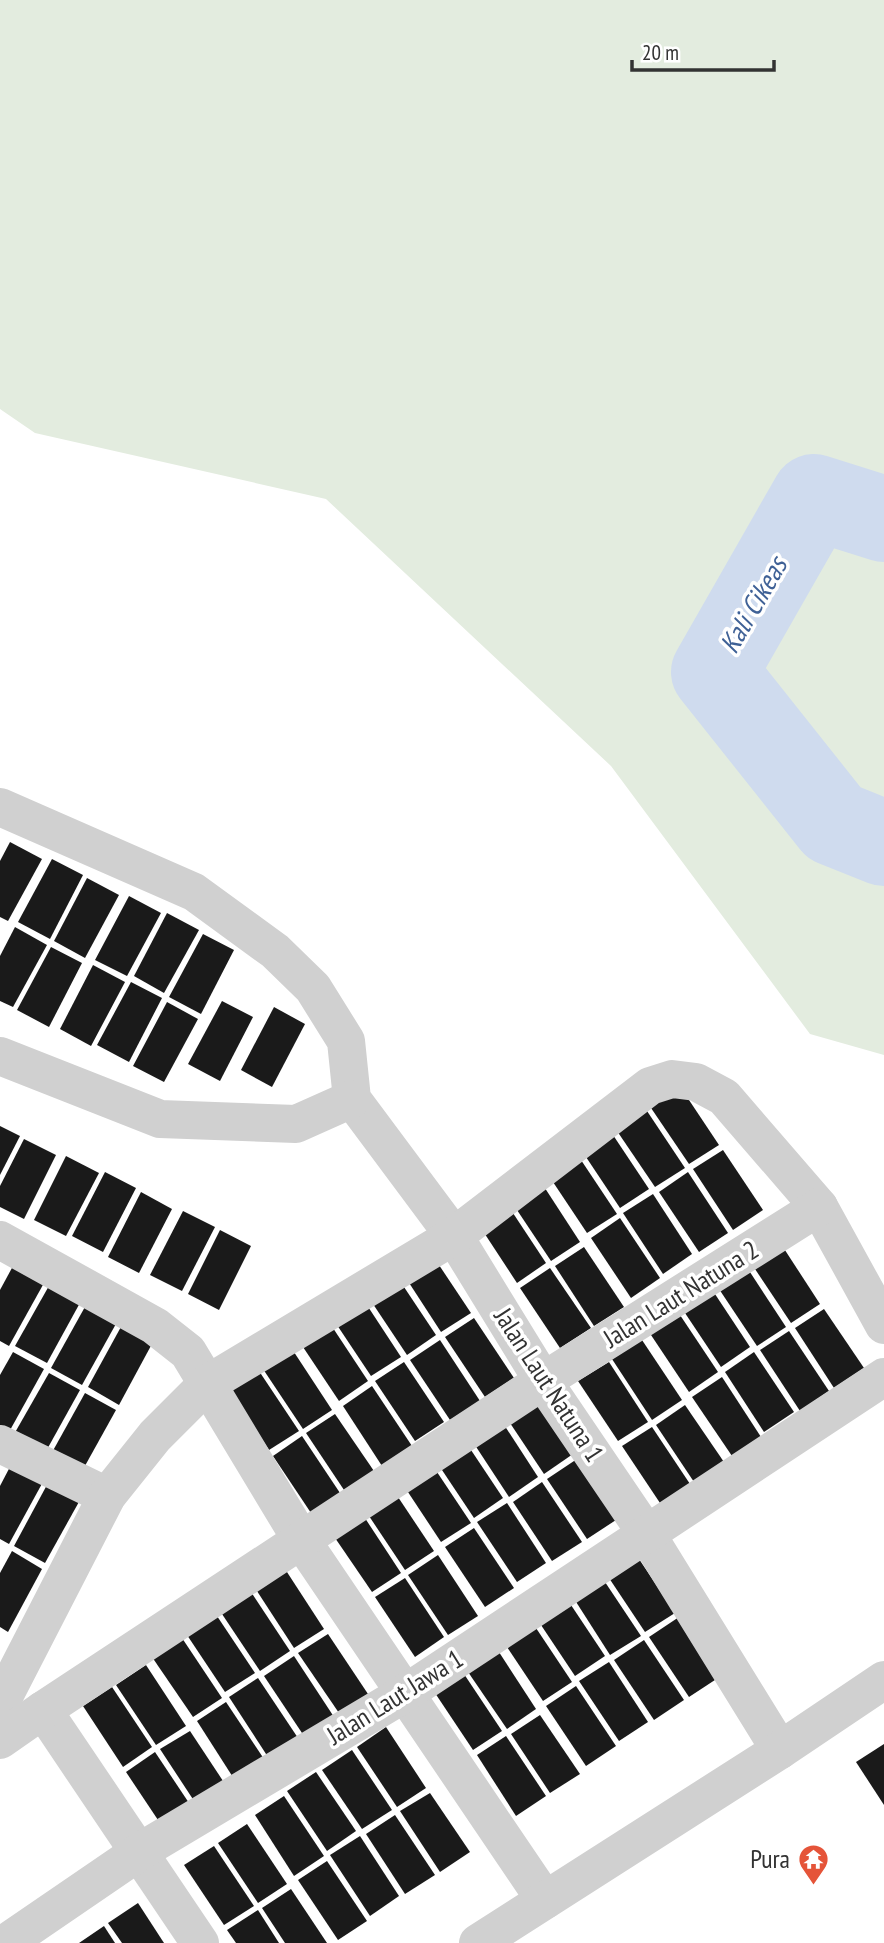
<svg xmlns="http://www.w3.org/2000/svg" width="884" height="1943" font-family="'PT Sans Narrow',sans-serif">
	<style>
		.green { fill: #e3ecdf }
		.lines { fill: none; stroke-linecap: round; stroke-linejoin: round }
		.river { stroke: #cfdbee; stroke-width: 86 }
		.building { fill: #1a1a1a }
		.minor { stroke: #d0d0d0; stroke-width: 38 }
		.labels { text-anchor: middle; stroke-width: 7; stroke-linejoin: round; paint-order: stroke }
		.street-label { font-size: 26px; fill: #333; stroke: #fff }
		.poi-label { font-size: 26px; fill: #333; stroke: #fff; text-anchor: end }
		.water-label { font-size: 28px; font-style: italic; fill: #3f6196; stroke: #fff }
	</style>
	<rect width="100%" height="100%" fill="#fff"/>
	<!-- green -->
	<polygon class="green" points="0,0 884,0 884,1055 810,1034 611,766 326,499 35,433 0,409"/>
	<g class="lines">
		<!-- river -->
		<polyline class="river" points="884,519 814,497 714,672 834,823 884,843"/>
	</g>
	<!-- building -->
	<g class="building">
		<polygon points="10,842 42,859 8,921 0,917 0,861"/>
		<polygon points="52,859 83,875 50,939 18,922"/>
		<polygon points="87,878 119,895 85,958 54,941"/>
		<polygon points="129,896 161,913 127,976 95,960"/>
		<polygon points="167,913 199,930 164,993 134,976"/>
		<polygon points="15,927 47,945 13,1007 0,1001 0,956"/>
		<polygon points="203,934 234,950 201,1014 169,997"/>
		<polygon points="51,947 82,963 49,1027 17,1010"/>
		<polygon points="93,965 125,982 91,1046 60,1029"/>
		<polygon points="131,982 162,998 129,1062 97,1045"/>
		<polygon points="222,1001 253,1017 220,1081 188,1064"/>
		<polygon points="167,1002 198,1019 164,1082 133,1066"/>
		<polygon points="274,1007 305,1024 272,1087 241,1070"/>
		<polygon points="679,1085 719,1145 689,1164 649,1105"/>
		<polygon points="645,1108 685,1168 655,1187 615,1128"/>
		<polygon points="0,1126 20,1136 0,1175"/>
		<polygon points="609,1129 649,1189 620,1208 580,1148"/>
		<polygon points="24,1139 56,1155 24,1219 0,1207 0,1186"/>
		<polygon points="723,1150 763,1210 733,1230 693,1169"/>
		<polygon points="577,1154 617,1214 587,1233 547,1173"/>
		<polygon points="66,1156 99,1173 66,1236 34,1220"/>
		<polygon points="105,1172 136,1188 103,1252 72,1236"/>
		<polygon points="688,1172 728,1233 699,1252 659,1192"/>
		<polygon points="541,1182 580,1242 551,1261 511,1201"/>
		<polygon points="141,1192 172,1209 139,1273 108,1257"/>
		<polygon points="653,1194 692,1254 663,1274 623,1213"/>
		<polygon points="507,1204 546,1263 517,1283 477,1222"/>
		<polygon points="183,1211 215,1227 182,1291 150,1275"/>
		<polygon points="620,1218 660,1278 631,1298 591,1238"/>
		<polygon points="220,1230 251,1246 219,1310 188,1294"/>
		<polygon points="781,1244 820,1304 791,1323 751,1263"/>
		<polygon points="584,1247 624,1307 594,1326 555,1266"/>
		<polygon points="431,1253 471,1313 441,1332 402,1272"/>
		<polygon points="13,1266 44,1283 9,1346 0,1341 0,1290"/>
		<polygon points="746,1266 786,1327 757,1346 717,1286"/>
		<polygon points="550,1268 591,1328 560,1348 520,1288"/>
		<polygon points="396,1275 436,1335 407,1355 367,1295"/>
		<polygon points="50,1284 81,1301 47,1363 15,1346"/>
		<polygon points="711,1288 750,1347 721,1367 681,1307"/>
		<polygon points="361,1296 401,1357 371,1376 331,1316"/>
		<polygon points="86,1305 117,1322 82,1385 51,1368"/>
		<polygon points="824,1309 864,1368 834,1388 795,1328"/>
		<polygon points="678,1312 718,1372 689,1392 649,1332"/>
		<polygon points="474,1318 514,1378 485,1397 445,1337"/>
		<polygon points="329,1322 368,1381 339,1401 299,1341"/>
		<polygon points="122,1325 153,1342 119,1405 88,1387"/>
		<polygon points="789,1331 829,1391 800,1411 760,1350"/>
		<polygon points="440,1340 480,1401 450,1420 410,1360"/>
		<polygon points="642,1340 682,1400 652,1420 612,1359"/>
		<polygon points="292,1349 332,1410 303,1429 263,1369"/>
		<polygon points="13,1352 44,1369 9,1432 0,1427 0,1375"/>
		<polygon points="754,1352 794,1412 764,1432 725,1372"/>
		<polygon points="404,1362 444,1422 415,1441 375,1381"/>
		<polygon points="609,1362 648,1422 618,1441 578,1381"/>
		<polygon points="259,1371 299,1431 269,1450 229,1390"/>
		<polygon points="49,1373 80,1390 45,1453 13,1436"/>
		<polygon points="722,1377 761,1437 732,1456 692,1397"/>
		<polygon points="372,1386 412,1446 382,1466 343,1406"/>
		<polygon points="85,1393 116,1410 81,1473 50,1456"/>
		<polygon points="533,1394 573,1454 544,1474 504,1414"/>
		<polygon points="685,1405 726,1465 696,1485 656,1425"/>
		<polygon points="335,1414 376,1474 346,1493 306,1433"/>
		<polygon points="499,1417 538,1477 509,1497 469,1436"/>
		<polygon points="652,1427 692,1487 662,1506 622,1446"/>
		<polygon points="302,1436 342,1496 313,1516 273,1456"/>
		<polygon points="463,1438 503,1498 474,1518 434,1458"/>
		<polygon points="577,1459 616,1520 587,1539 547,1479"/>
		<polygon points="12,1463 44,1480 9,1544 0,1539 0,1486"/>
		<polygon points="431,1463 471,1523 441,1542 402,1483"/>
		<polygon points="542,1482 582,1542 552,1561 513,1502"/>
		<polygon points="48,1483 80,1500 45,1563 14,1546"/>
		<polygon points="394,1491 434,1551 405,1570 365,1510"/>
		<polygon points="507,1503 546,1563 517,1582 477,1522"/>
		<polygon points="361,1512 401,1573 372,1592 331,1532"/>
		<polygon points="474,1528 514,1588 485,1607 445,1547"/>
		<polygon points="12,1551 42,1569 8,1632 0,1627 0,1573"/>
		<polygon points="635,1553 675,1613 645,1632 605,1572"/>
		<polygon points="438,1555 478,1616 448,1635 408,1575"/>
		<polygon points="285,1569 324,1629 294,1648 255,1588"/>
		<polygon points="601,1576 641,1636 610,1655 571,1594"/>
		<polygon points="405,1578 444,1637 415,1657 375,1597"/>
		<polygon points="251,1592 290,1651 260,1671 220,1611"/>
		<polygon points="565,1596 605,1656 575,1676 535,1616"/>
		<polygon points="215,1613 255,1673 225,1692 185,1632"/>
		<polygon points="679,1617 718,1678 689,1697 649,1637"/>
		<polygon points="532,1622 572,1682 543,1701 503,1641"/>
		<polygon points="328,1634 368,1694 339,1713 298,1653"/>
		<polygon points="182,1638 222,1698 193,1717 152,1657"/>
		<polygon points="644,1640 684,1700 654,1720 614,1660"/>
		<polygon points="497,1649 536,1709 507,1729 466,1669"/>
		<polygon points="294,1656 334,1717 304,1736 264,1676"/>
		<polygon points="609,1662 648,1722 619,1741 579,1681"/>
		<polygon points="146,1665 186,1726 156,1745 116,1685"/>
		<polygon points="462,1671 502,1731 473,1750 433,1690"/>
		<polygon points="258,1678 298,1738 268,1757 229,1697"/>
		<polygon points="576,1686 616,1746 586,1766 546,1706"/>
		<polygon points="112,1687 152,1747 123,1767 83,1706"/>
		<polygon points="226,1702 266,1762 236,1782 197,1721"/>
		<polygon points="540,1715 580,1774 550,1793 511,1734"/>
		<polygon points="386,1727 426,1788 397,1807 357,1747"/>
		<polygon points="190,1731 229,1790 200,1810 160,1749"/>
		<polygon points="506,1736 546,1796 516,1816 477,1755"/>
		<polygon points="884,1744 884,1805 856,1762"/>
		<polygon points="352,1750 392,1810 362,1829 322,1770"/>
		<polygon points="155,1752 195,1812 166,1832 126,1772"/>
		<polygon points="316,1772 356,1831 327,1851 287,1791"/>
		<polygon points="430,1793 470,1852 440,1872 400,1811"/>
		<polygon points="284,1796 324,1856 294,1876 255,1815"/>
		<polygon points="395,1815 435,1875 405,1894 366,1834"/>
		<polygon points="247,1824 287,1884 258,1903 218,1843"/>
		<polygon points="360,1836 399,1896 370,1916 330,1855"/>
		<polygon points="214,1846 254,1906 224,1925 184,1865"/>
		<polygon points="327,1861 367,1921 338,1940 298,1880"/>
		<polygon points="291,1889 327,1943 285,1943 262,1908"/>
		<polygon points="138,1903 164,1943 122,1943 108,1923"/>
		<polygon points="258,1910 279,1943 236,1943 227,1930"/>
		<polygon points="104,1926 115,1943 79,1943"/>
	</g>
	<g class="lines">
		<!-- minor -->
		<g class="minor">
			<polyline points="0,807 194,892 275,951 313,988 346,1041 352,1099 454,1236 543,1381 646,1533 780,1750"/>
			<polyline points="0,1056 160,1119 296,1124 352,1099"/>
			<polyline points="0,1240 155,1326 188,1352 302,1541 545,1900"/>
			<polyline points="0,1444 107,1496"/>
			<polyline points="0,1704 107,1496 155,1436 207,1384 454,1236 650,1086 672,1079 696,1082 724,1097 819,1207 884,1325"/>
			<polyline points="43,1710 200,1943"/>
			<polyline points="0,1740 43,1710 543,1381 819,1207"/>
			<polyline points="6,1943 139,1852 404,1694 884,1377"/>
			<polyline points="478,1943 780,1750 884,1680"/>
		</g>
	</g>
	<!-- icons -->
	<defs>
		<symbol id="temple-pin" viewBox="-11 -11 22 30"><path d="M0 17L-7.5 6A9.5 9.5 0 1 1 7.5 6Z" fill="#e55439" stroke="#fff"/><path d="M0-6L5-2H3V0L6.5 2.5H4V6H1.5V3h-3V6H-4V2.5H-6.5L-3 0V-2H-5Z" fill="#fff"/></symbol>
	</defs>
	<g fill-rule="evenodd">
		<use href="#temple-pin" x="796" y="1842" width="35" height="47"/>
	</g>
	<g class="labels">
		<!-- street labels -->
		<g class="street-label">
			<text transform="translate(681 1294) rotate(-32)" y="9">Jalan Laut Natuna 2</text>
			<text transform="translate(549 1385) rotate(57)" y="9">Jalan Laut Natuna 1</text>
			<text transform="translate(395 1697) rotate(-32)" y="9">Jalan Laut Jawa 1</text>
		</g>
		<!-- poi labels -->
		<g class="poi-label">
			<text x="790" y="1868">Pura</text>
		</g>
		<!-- water labels -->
		<g class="water-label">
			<text transform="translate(753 605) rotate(-60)" y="10">Kali Cikeas</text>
		</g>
	</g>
	<!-- scale -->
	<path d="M632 60v10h142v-10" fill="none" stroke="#333333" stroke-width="3.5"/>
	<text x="642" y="60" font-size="21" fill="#333333" stroke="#ffffff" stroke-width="5" paint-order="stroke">20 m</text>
</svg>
